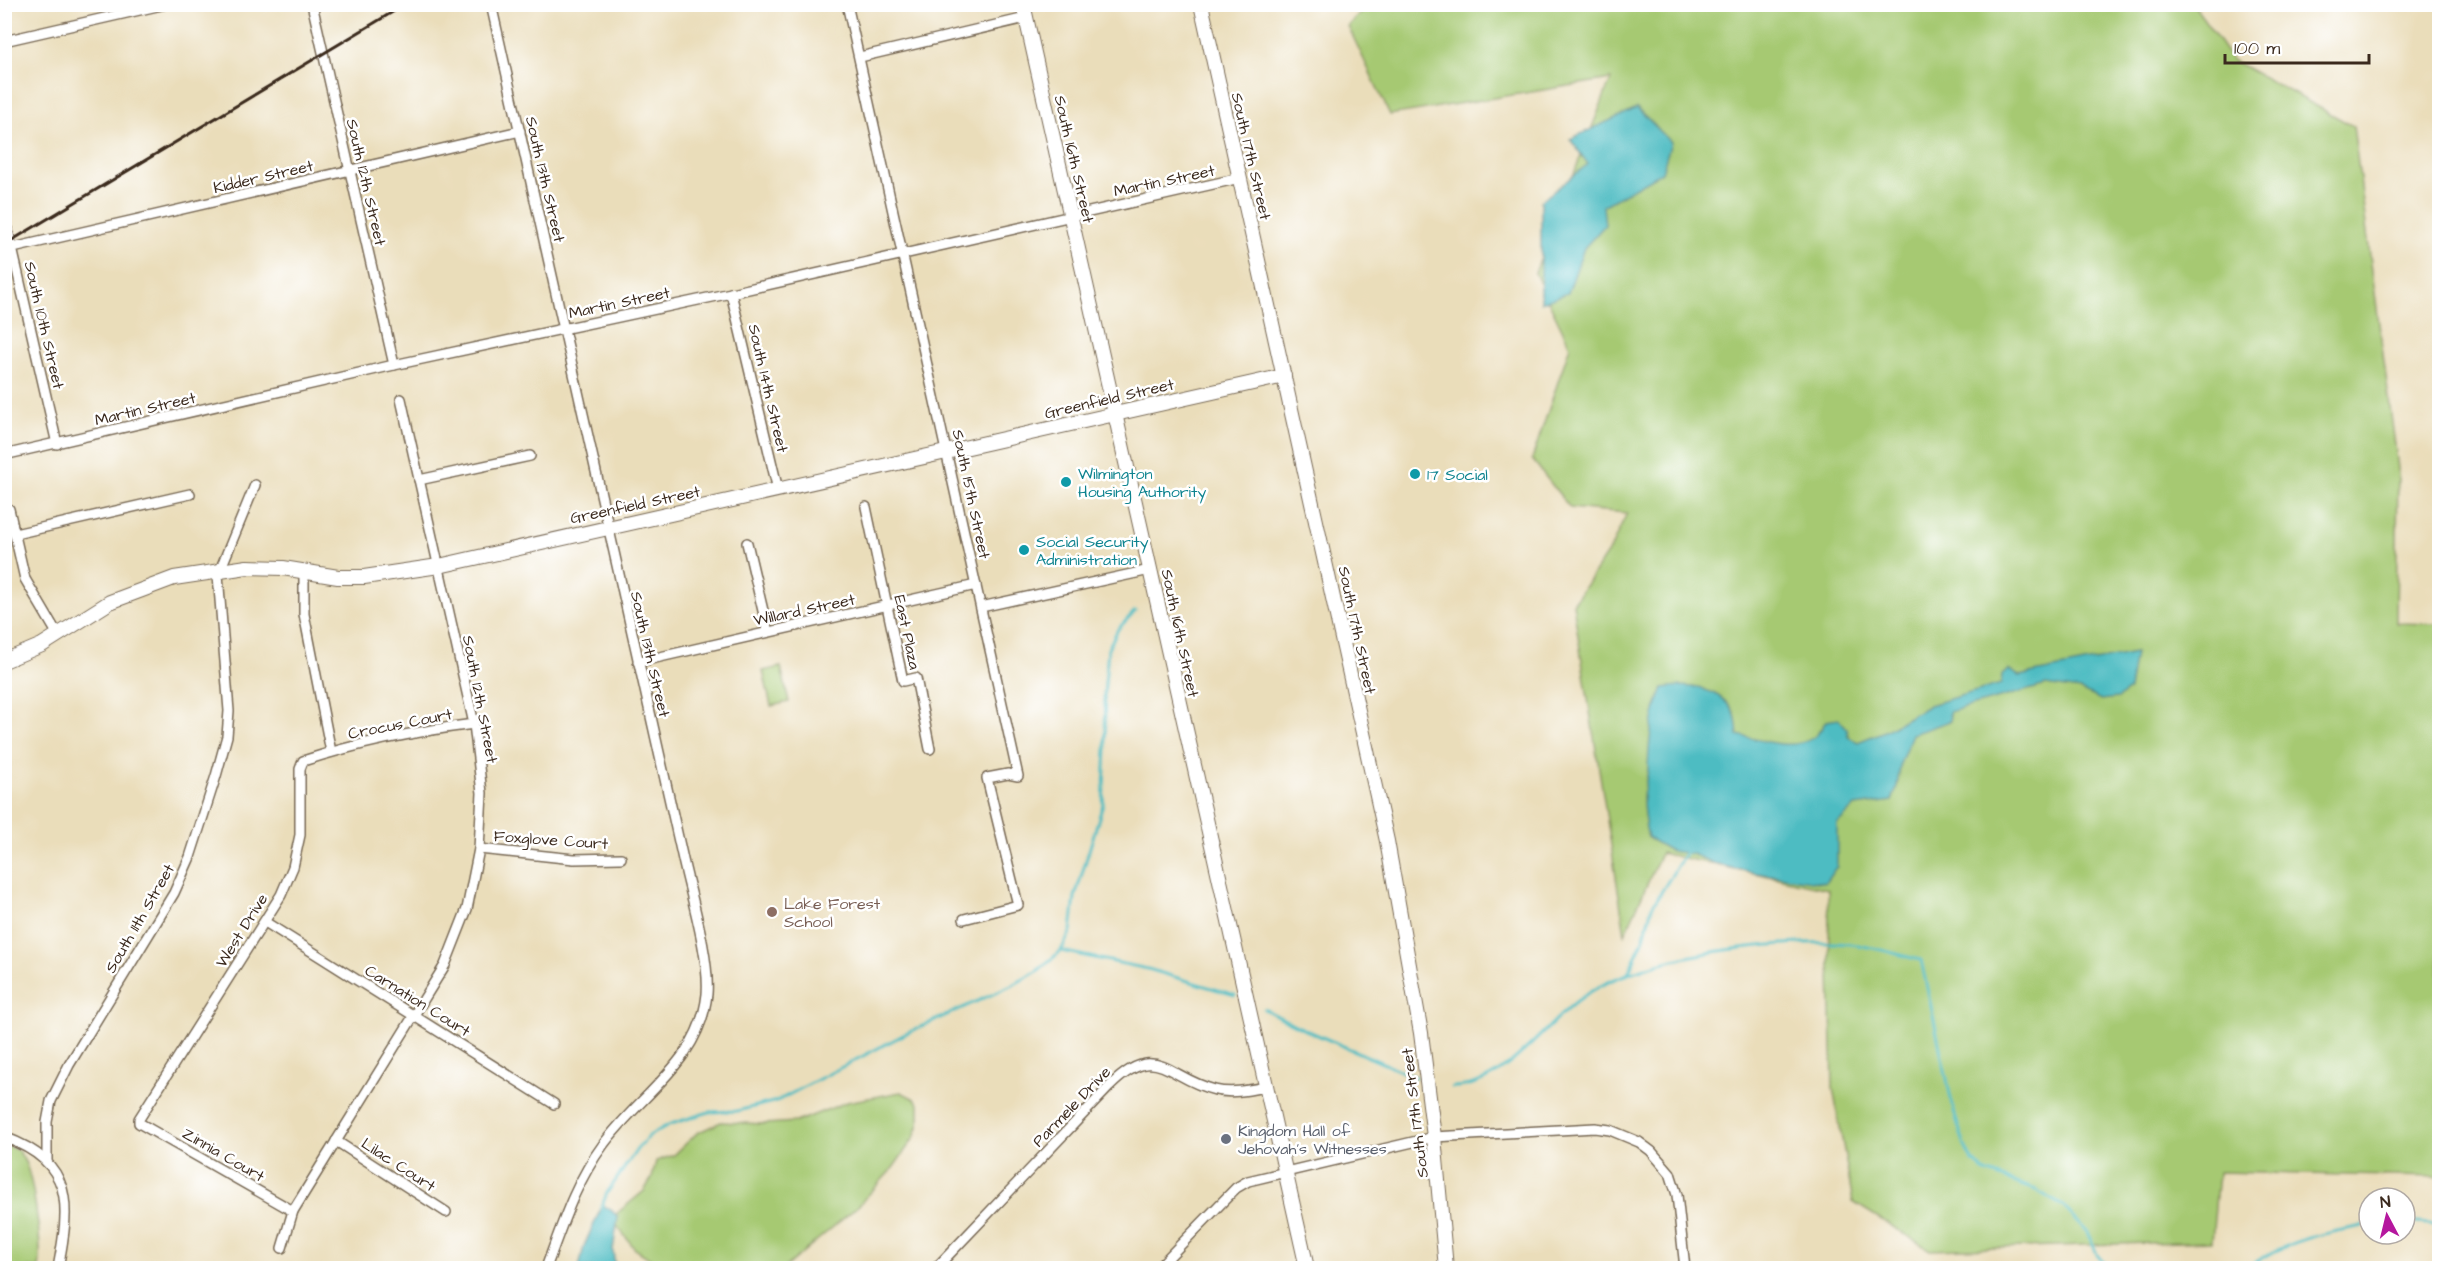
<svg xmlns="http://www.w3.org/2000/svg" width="2444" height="1273" font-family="'Architects Daughter',sans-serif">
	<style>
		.green { fill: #a6c972; stroke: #707a48; stroke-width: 1.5 }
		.water { fill: #4dbcc2; stroke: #447370; stroke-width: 1.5 }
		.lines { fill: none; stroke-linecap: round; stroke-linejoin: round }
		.stream { stroke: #4dbcc2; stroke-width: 3 }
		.street-casing { stroke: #786955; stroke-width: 12 }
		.secondary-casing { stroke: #786955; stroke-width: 16 }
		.street { stroke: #fff; stroke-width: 9 }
		.secondary { stroke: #fff; stroke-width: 14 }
		.rail { stroke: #3b2a1e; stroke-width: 3 }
		.culture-dot { fill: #0f9aa8; stroke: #fff; stroke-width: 2 }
		.education-dot { fill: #8d6e63; stroke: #fff; stroke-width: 2 }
		.worship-dot { fill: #6b7280; stroke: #fff; stroke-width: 2 }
		.labels { text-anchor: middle; stroke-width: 5; stroke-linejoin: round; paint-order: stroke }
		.street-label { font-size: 16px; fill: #3b2a1e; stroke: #fff }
		.culture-label { font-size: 16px; fill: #0d838f; stroke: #fff; text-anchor: start }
		.education-label { font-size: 16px; fill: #785e54; stroke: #fff; text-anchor: start }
		.worship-label { font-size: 16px; fill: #5b616d; stroke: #fff; text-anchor: start }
	</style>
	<rect width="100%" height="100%" fill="#fff"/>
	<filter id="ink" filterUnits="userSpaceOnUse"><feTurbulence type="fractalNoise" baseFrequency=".0167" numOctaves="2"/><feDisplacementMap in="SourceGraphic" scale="12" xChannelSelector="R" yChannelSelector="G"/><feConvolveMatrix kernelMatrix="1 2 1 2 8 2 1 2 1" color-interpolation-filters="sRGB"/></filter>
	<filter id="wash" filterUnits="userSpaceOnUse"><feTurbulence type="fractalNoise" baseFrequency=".008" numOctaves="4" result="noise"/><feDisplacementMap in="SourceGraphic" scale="24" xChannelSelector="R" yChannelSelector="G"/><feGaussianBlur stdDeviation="1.35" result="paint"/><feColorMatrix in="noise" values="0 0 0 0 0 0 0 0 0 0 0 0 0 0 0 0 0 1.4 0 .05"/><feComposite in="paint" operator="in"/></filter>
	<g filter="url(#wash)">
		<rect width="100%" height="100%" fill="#eaddba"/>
		<!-- green -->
		<g class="green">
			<polygon points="1368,4 2194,5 2232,60 2353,126 2398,468 2396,623 2439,624 2439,1177 2218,1172 2212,1241 1930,1250 1853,1202 1833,1088 1828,889 1661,853 1625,934 1573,604 1612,546 1627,513 1570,508 1532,459 1570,346 1535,273 1611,79 1390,115 1348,26"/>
			<polygon points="781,667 789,702 771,706 763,671"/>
			<polygon points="901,1092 915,1099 919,1104 919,1124 914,1138 893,1168 857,1207 784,1268 664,1268 635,1249 617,1226 616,1214 644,1191 652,1178 656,1161 674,1155 697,1133 721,1122 765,1124 796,1122 847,1102"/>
			<path d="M 5,1145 L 18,1150 C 21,1155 25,1161 27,1167 C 34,1187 43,1248 39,1268 L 5,1268 Z"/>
		</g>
		<!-- water -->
		<g class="water">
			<polygon points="1637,108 1671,142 1662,172 1603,206 1605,225 1584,248 1568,293 1541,303 1541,201 1588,164 1570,139"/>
			<path d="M 2135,653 L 2129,690 L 2118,698 L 2101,700 L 2080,690 L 2046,685 L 1949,712 L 1950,721 L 1912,734 L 1901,761 L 1897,786 L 1892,801 L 1855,806 L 1837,824 L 1837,866 L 1825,883 L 1756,873 L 1718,865 L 1692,854 L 1671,851 L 1648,838 C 1645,825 1643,811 1643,797 C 1644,788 1647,779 1648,769 C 1649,741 1651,715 1663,688 C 1689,683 1722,688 1735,715 C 1737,721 1737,729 1738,735 C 1761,740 1793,752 1814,737 C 1819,733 1823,726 1826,721 L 1839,719 L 1847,728 L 1848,737 L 1858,742 L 1885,731 L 1929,705 L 2001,684 L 2002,675 L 2009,670 L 2019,676 Z"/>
			<polygon points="602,1206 609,1208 618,1217 613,1250 615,1268 579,1268 584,1246"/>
		</g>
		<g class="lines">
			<!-- stream -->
			<g class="stream">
				<polyline points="1061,951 1148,969 1235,995"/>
				<polyline points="1627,975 1643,941 1652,907 1686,852"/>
				<polyline points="1264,1009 1299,1027 1415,1077"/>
				<path d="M 1452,1087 C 1502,1088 1540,1030 1577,1001 C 1635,955 1776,938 1849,944 C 1873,946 1898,955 1921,960 L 1953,1108 L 1964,1144 L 1972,1161 L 1986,1172 L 2036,1190 L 2063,1206 L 2087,1232 L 2098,1256 L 2108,1268"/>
				<polyline points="601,1208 607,1193 638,1148 649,1136 668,1125 709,1112 737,1111 777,1101 907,1033 1011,986 1036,972 1061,951 1071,931 1075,897 1103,804 1106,749 1104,695 1108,649 1118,629 1135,611"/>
				<polyline points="2405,1222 2440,1225"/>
				<path d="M 2248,1268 C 2282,1241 2327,1232 2369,1225"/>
			</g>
		</g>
	</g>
	<g filter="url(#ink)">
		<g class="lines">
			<defs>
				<g id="street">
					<polyline points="312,4 394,365"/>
					<path d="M 491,4 L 682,855 C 690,893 710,957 707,994 C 700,1062 640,1094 603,1145 C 575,1183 562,1225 546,1268"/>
					<polyline points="847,4 1018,776 1008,774 987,778 1018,905 964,919"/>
					<polyline points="4,41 166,4"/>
					<polyline points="860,57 1026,18"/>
					<polyline points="4,213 57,444"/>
					<polyline points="13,248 520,131"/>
					<polyline points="731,293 778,490"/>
					<polyline points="4,455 394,365 731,293 1240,178"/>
					<polyline points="419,480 530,456"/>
					<polyline points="866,507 903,681 916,678 930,749"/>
					<polyline points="9,509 25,579 58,635"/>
					<polyline points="15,534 190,494"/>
					<polyline points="747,543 768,632"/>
					<polyline points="304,571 304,614 331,752"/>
					<polyline points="981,607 1150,570"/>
					<polyline points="638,662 976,585"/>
					<polyline points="479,849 574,859 621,858"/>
					<polyline points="265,922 554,1104"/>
					<path d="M 4,1137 C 75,1163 70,1205 58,1268"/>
					<polyline points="336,1141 446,1212"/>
					<polyline points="47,1162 47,1122 51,1101 69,1065 174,893 190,857 216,776 227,736 229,711 218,575 255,485"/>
					<path d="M 293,1211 L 139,1123 L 139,1119 L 281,895 L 293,867 L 300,835 L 300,769 L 303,761 C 358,743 417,731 474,724"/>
					<polyline points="282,1248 293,1211 445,965 467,909 479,849 482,793 474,724 401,399"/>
					<path d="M 936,1268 L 1109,1087 C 1157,1039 1166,1078 1215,1090 C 1232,1094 1250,1090 1266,1087"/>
					<polyline points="1158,1268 1236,1188 1248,1181 1434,1137 1595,1128 1610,1130 1639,1142 1651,1151 1670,1173 1677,1195 1685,1268"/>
				</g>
				<g id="secondary">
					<polyline points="1023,4 1307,1268"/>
					<polyline points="1201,4 1387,841 1421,1033 1434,1137 1446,1268"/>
					<polyline points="4,661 42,645 110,602 174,578 247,567 283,568 338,577 364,577 439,566 1284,376"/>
				</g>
			</defs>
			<!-- street casing -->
			<use href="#street" class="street-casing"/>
			<!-- secondary casing -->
			<use href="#secondary" class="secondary-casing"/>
			<!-- street -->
			<use href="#street" class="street"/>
			<!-- secondary -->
			<use href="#secondary" class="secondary"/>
			<!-- rail -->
			<polyline class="rail" points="4,245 406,4"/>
		</g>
	</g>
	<!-- markers -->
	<g class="culture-dot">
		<circle cx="1415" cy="474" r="6"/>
		<circle cx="1066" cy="482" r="6"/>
		<circle cx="1024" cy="550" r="6"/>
	</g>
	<circle class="education-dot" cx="772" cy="912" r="6"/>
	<circle class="worship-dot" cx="1226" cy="1139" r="6"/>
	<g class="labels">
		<!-- street labels -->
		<g class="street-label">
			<text transform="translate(1252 156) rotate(77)" y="6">South 17th Street</text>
			<text transform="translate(1075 159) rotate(77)" y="6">South 16th Street</text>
			<text transform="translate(263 176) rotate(-13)" y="6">Kidder Street</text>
			<text transform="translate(546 179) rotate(77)" y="6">South 13th Street</text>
			<text transform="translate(1164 180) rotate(-12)" y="6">Martin Street</text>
			<text transform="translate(367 182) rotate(77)" y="6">South 12th Street</text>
			<text transform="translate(619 302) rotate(-12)" y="6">Martin Street</text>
			<text transform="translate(45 325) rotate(77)" y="6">South 10th Street</text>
			<text transform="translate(769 388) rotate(77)" y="6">South 14th Street</text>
			<text transform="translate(1109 398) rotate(-13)" y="6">Greenfield Street</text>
			<text transform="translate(145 408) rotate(-13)" y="6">Martin Street</text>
			<text transform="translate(972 494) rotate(78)" y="6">South 15th Street</text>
			<text transform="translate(635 504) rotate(-12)" y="6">Greenfield Street</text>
			<text transform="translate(804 609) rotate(-12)" y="6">Willard Street</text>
			<text transform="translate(1358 630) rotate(78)" y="6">South 17th Street</text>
			<text transform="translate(908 632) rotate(78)" y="6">East Plaza</text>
			<text transform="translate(1181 633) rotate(78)" y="6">South 16th Street</text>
			<text transform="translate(651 654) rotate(77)" y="6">South 13th Street</text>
			<text transform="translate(481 699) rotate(79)" y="6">South 12th Street</text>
			<text transform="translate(400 723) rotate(-11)" y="6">Crocus Court</text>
			<text transform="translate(551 839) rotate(4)" y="6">Foxglove Court</text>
			<text transform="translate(139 918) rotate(-60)" y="6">South 11th Street</text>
			<text transform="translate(241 930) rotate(-58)" y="6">West Drive</text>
			<text transform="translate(418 1000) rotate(32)" y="6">Carnation Court</text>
			<text transform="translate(1071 1106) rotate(-46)" y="6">Parmele Drive</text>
			<text transform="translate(1414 1113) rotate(-97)" y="6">South 17th Street</text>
			<text transform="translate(224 1154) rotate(30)" y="6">Zinnia Court</text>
			<text transform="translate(399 1164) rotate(33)" y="6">Lilac Court</text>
		</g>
		<!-- culture labels -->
		<g class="culture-label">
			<text x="1078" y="479">Wilmington<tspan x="1078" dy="18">Housing Authority</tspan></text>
			<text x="1427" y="480">17 Social</text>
			<text x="1036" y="547">Social Security<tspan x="1036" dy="18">Administration</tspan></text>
		</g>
		<!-- education labels -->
		<g class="education-label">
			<text x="784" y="909">Lake Forest<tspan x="784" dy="18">School</tspan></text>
		</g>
		<!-- worship labels -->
		<g class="worship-label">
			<text x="1238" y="1136">Kingdom Hall of<tspan x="1238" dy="18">Jehovah’s Witnesses</tspan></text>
		</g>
	</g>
	<!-- margin -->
	<rect width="2444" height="1273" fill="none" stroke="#fff" stroke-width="24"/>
	<!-- north arrow -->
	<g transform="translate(2387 1216) rotate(353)"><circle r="28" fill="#ffffff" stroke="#b1aaa5" stroke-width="1.5"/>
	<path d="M0-4.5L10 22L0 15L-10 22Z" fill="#b5179e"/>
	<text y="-9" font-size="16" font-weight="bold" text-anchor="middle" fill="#3b2a1e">N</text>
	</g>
	<!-- scale -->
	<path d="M2225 54v9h144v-9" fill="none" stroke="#3b2a1e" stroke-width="3"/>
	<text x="2234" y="54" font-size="18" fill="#3b2a1e" stroke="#ffffff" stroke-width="4.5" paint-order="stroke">100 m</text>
</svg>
